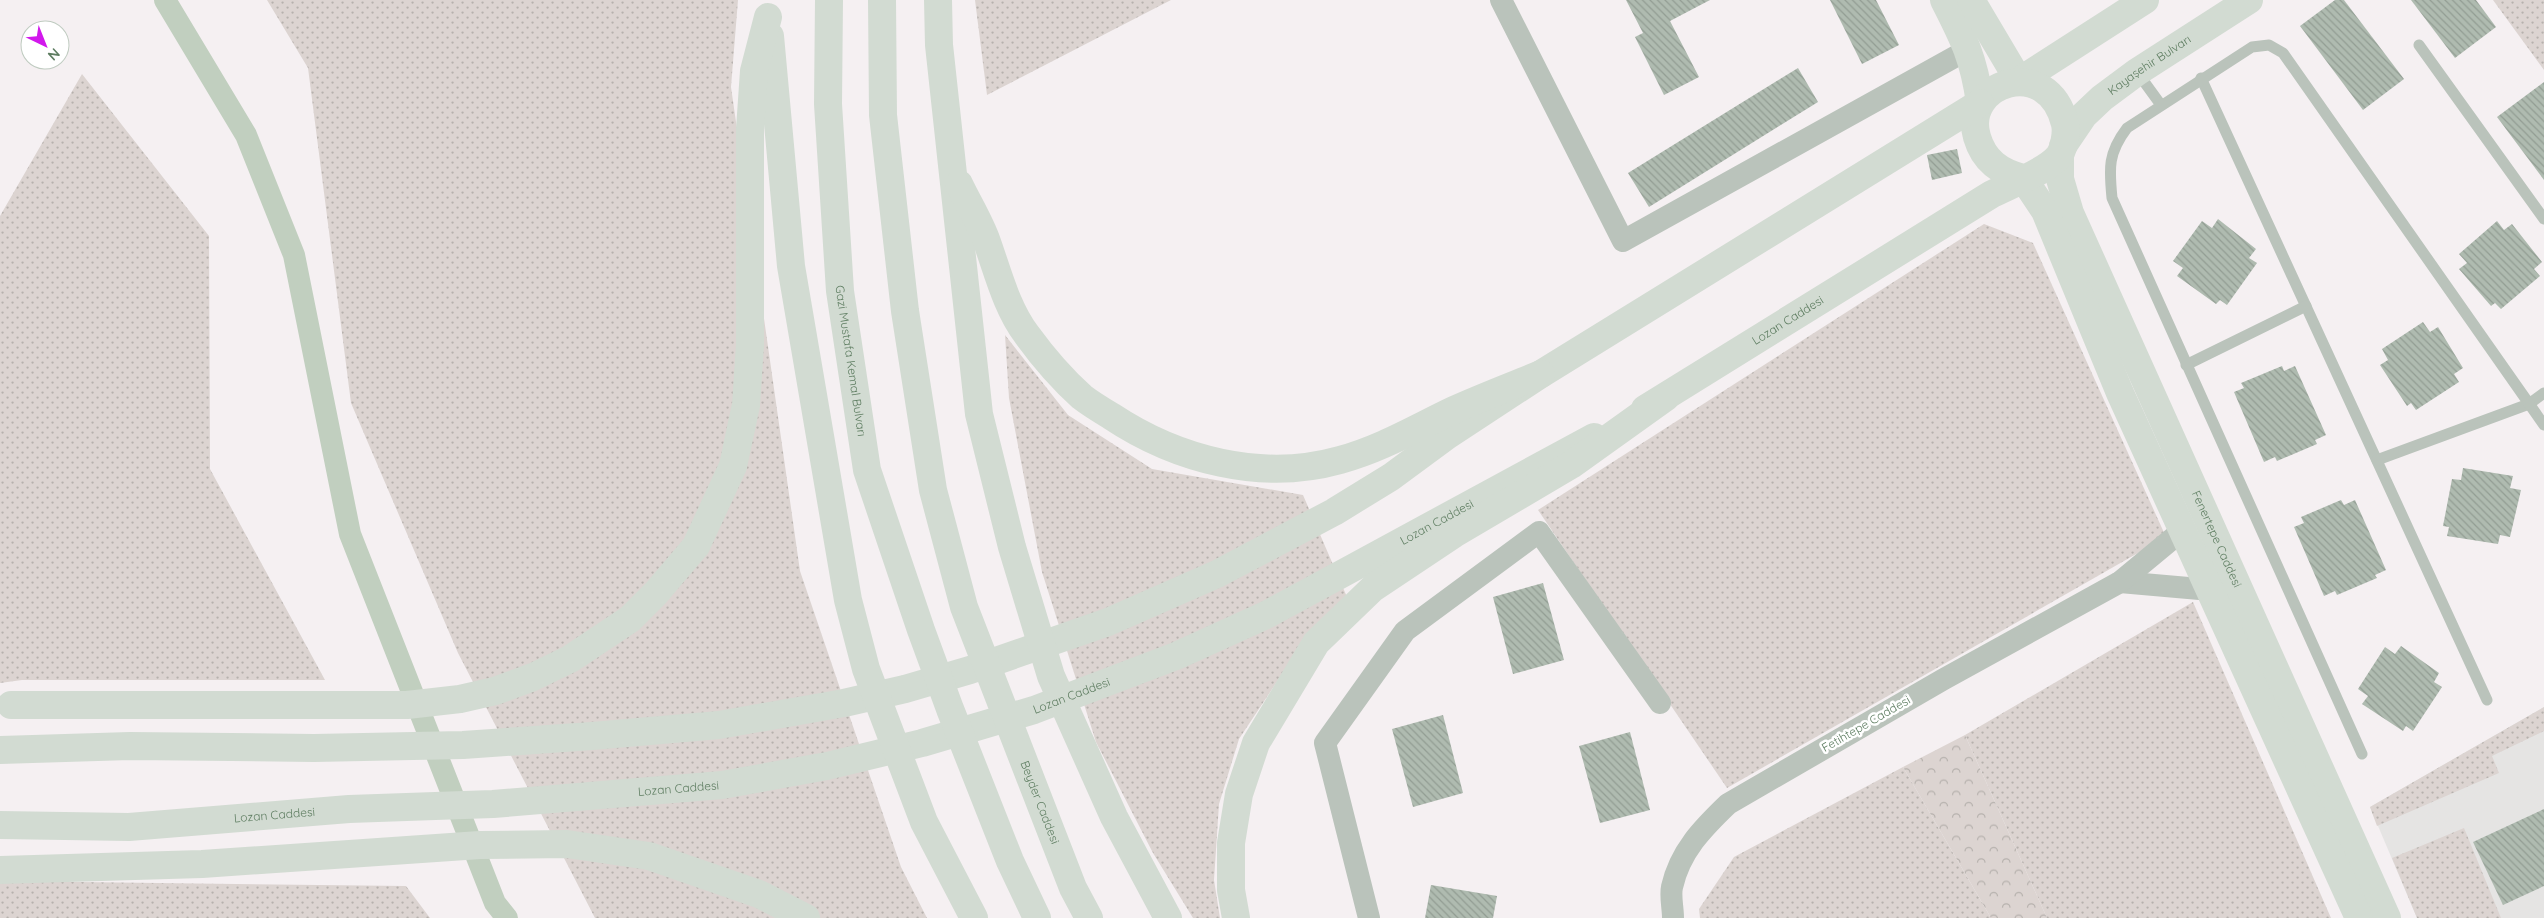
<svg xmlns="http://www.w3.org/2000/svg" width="2544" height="918" font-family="Quicksand,sans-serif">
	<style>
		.built { fill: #e5e4e3 }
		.grass { fill: url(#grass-dots) }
		.forest { fill: url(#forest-crowns) }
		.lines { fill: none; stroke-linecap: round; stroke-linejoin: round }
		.canal { stroke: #c1cfbf; stroke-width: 22 }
		.building { fill: url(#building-back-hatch) }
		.lane { stroke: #bac3bb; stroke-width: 11 }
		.street { stroke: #bac3bb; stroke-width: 22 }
		.secondary { stroke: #d2dbd2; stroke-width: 28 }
		.primary { stroke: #d2dbd2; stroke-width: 28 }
		.highway { stroke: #d2dbd2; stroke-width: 28 }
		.labels { text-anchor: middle; stroke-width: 5; stroke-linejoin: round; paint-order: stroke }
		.street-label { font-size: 12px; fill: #5e7d61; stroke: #fff }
	</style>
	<defs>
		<pattern id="grass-dots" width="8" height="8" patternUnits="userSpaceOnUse" patternTransform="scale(1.25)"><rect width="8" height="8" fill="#dcd4d1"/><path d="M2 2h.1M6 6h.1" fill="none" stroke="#b6b1ad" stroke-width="1.8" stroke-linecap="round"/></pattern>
		<pattern id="forest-crowns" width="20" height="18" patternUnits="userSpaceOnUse" patternTransform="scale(1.25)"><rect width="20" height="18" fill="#dcd4d1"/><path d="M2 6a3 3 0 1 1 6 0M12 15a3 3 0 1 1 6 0" fill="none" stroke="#b6b1ad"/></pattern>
		<pattern id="building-back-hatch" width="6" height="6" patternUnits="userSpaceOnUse" patternTransform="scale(1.25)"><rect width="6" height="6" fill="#afbbb0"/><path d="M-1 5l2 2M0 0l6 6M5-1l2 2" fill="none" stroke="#929d93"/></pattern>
	</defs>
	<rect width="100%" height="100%" fill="#f5f0f2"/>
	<!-- built -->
	<polygon class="built" points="2544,707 2544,918 2417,918 2370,807"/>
	<!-- grass -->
	<g class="grass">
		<polygon points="267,0 738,0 731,87 800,571 901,867 927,918 595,918 458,653 351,403 308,68"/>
		<polygon points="975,0 1171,0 987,95"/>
		<polygon points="2493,0 2544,0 2544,70"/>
		<polygon points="82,74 209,236 210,469 325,680 22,680 0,683 0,216"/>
		<polygon points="1984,224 2033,243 2166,537 1727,788 1538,510"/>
		<polygon points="1005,335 1068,415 1152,469 1303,495 1347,597 1298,650 1239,739 1219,804 1214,880 1220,918 1193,918 1153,853 1096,742 1042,572 1009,398"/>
		<polygon points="2193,602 2331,918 2047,918 1965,735"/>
		<polygon points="2544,707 2544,731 2492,756 2499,773 2377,826 2370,807"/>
		<polygon points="1903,767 1991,918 1700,918 1699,909 1734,857"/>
		<polygon points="2464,828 2501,918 2417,918 2392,858"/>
		<polygon points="0,881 406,886 430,918 0,918"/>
	</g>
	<!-- forest -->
	<polygon class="forest" points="1965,735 2047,918 1991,918 1903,767"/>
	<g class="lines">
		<!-- canal -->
		<polyline class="canal" points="165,0 246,135 294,255 350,534 495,903 507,918"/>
	</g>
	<!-- building -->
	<g class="building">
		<polygon points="1626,0 1710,0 1670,21 1699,77 1664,95 1635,37 1643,33"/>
		<polygon points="1830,0 1876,0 1899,45 1862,64"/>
		<polygon points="2335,0 2344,0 2404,79 2363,110 2300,26"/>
		<polygon points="2411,0 2476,0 2496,27 2455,58"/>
		<polygon points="1798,68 1818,102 1649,207 1628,173"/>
		<polygon points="2544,82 2544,180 2497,117"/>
		<polygon points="1957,149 1962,173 1932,180 1927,155"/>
		<polygon points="2218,219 2256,249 2249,258 2257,263 2227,305 2220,300 2216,304 2177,276 2183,268 2173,261 2202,221 2212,228"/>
		<polygon points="2497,221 2504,230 2512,224 2542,262 2534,269 2540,276 2501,309 2495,303 2491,306 2459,269 2467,263 2459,254"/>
		<polygon points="2423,322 2430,332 2438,327 2463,368 2454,374 2459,382 2416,410 2411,403 2407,406 2380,365 2388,360 2382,349"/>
		<polygon points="2282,366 2284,371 2295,366 2326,435 2315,440 2317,444 2277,461 2275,457 2264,462 2234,392 2244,388 2241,383"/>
		<polygon points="2463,468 2513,476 2510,488 2521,490 2510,537 2500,535 2498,544 2447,536 2449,527 2443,526 2452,479 2461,480"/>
		<polygon points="2341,500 2344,505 2355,500 2386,570 2375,575 2377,578 2337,595 2335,591 2324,596 2294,527 2304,523 2301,517"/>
		<polygon points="1543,583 1564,660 1513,674 1493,597"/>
		<polygon points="2401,646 2439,673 2434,682 2442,687 2413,731 2406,726 2403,731 2362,704 2368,696 2358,689 2385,647 2395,654"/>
		<polygon points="1443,715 1463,793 1413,807 1392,729"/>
		<polygon points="1630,732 1650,810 1600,823 1579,746"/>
		<polygon points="2544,809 2544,886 2503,905 2473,842"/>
		<polygon points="1431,885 1497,896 1493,918 1425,918"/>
	</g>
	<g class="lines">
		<!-- lane -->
		<g class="lane">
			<polyline points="2419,45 2544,219"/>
			<polyline points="2137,72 2161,105"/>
			<polyline points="2201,78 2487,700"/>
			<polyline points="2186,365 2306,306"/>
			<polyline points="2377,460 2529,404 2544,393"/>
			<path d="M 2362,754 L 2112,198 C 2109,168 2108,153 2127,128 L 2252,47 L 2269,45 L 2283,53 L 2544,425"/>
		</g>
		<!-- street -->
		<g class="street">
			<polyline points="1501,0 1623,241 1969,49"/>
			<polyline points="2120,582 2211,590"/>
			<polyline points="1369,918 1325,743 1405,631 1539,532 1660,703"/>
			<path d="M 1673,918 C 1673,908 1670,896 1672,887 C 1680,851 1703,828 1728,804 L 1944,679 L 2120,582 L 2184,529"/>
		</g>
		<!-- secondary -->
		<g class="secondary">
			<path d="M 1944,0 C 1964,39 1974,59 1980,103"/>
			<polyline points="1971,0 2019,81"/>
			<path id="s1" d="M 2060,156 L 2060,179 L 2070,213 L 2387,918"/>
			<polyline points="2023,178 2045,211 2120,393 2359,918"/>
		</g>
		<!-- primary -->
		<g class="primary">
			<polyline points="2019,81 2145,0"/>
			<path id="s2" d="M 2063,146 L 2084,115 L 2102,98 L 2137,72 L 2249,0"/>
			<path id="s3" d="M 1645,409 L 1992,194 C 2010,185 2047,171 2058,157 C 2064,150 2067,133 2065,124 C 2048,53 1961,83 1977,137 C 1984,161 2000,172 2023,178"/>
			<polyline points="0,750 130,746 314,748 463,745 592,736 719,725 844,703 905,689 970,670 1108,622 1217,574 1334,512 1391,477 1448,435 1541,374 1980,103"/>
			<path id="s4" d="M 0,825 L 129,827 L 349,809 L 493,804 L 722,785 L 827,766 L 922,743 L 1034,710 L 1176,656 L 1266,615 L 1594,437"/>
		</g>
		<!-- highway -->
		<g class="highway">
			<path id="s5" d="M 829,0 L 828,104 L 840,291 L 867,470 L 921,630 L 950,709 L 1010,861 L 1037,918"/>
			<path id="s6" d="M 882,0 L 883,115 L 905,311 L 933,490 L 964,607 L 1073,888 L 1089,918"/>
			<polyline points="938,0 939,45 979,414 1012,547 1051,676 1114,817 1168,918"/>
			<polyline points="770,36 791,266 848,600 866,669 924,822 974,918"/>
			<path d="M 959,184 C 968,203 980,222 987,242 C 998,273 1007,309 1027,335 C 1043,357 1062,379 1082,397 C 1091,404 1101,410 1111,416 C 1177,460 1262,482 1340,460 C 1381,449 1416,428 1454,410 C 1483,397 1512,386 1541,374"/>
			<polyline points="11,705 407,705 460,699 495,691 533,677 570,659 630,619 656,593 696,546 733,466 746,405 750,345 750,129 754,71 768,17"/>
			<polyline points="0,870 202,864 480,845 567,844 649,856 759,894 806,918"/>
			<polyline points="1236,918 1231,890 1231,843 1239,794 1256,743 1316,643 1373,588 1454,534 1571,465 1666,397"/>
		</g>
	</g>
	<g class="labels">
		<!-- street labels -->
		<g class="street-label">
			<text dy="4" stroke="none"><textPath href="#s2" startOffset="120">Kayaşehir Bulvarı</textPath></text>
			<text dy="4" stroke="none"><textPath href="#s3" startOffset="168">Lozan Caddesi</textPath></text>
			<text dy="4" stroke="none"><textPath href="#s5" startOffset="362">Gazi Mustafa Kemal Bulvarı</textPath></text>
			<text dy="4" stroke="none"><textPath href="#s4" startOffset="1490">Lozan Caddesi</textPath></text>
			<text dy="4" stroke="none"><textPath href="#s1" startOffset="416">Fenertepe Caddesi</textPath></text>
			<text dy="4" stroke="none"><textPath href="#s4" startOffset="1085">Lozan Caddesi</textPath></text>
			<text transform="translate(1866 724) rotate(-30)" y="4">Fetihtepe Caddesi</text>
			<text dy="4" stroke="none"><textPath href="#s4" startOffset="680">Lozan Caddesi</textPath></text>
			<text dy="4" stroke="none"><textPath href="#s6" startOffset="824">Beyder Caddesi</textPath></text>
			<text dy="4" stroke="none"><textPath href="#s4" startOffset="275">Lozan Caddesi</textPath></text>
		</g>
	</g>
	<!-- north arrow -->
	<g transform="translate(45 45) rotate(137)"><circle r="24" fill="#ffffff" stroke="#bfcbc0"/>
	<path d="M0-4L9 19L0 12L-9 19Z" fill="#d218ec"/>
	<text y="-8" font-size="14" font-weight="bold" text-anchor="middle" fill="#5e7d61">N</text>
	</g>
</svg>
